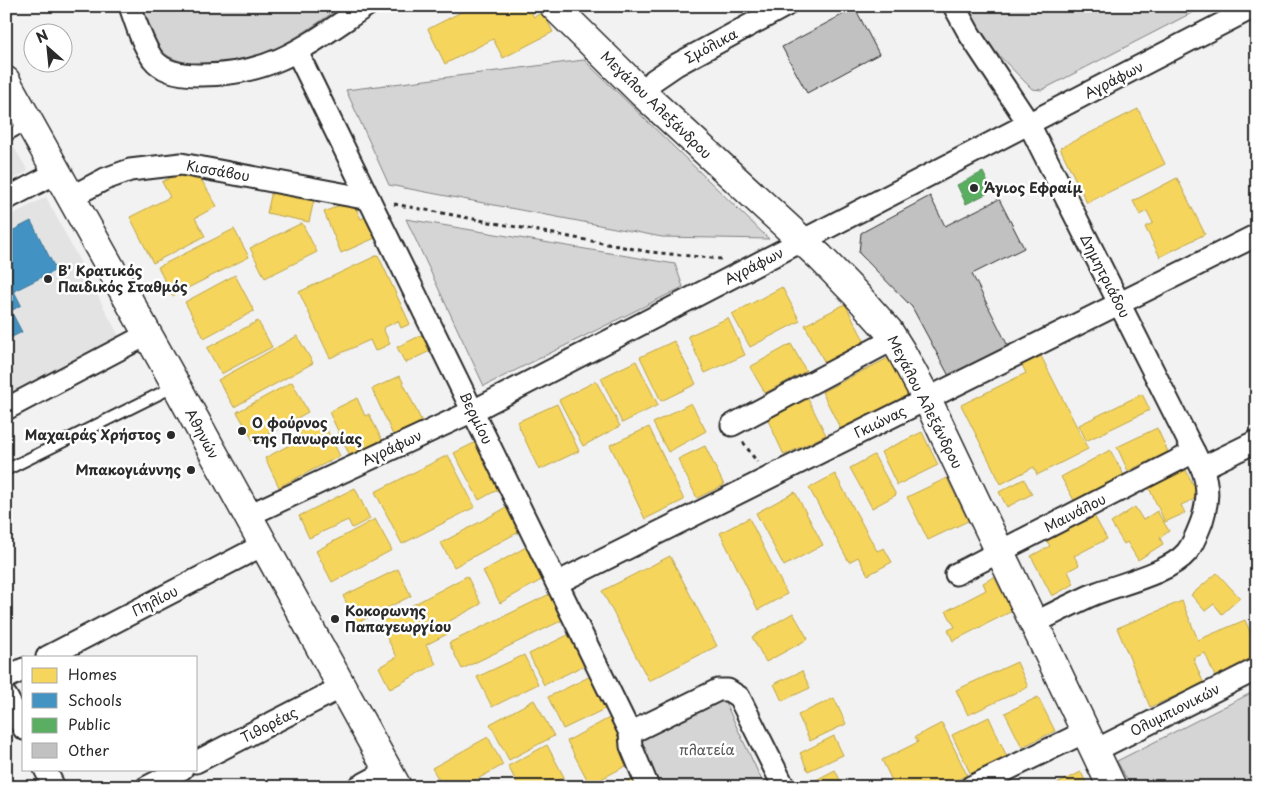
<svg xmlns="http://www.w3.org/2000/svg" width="1263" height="793" font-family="'Playpen Sans',sans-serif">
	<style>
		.built { fill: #e3e3e3 }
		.green { fill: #d5d5d5; stroke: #808080 }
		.homes { fill: #f6d55c; stroke: #b9a24d }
		.schools { fill: #4393c3; stroke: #3c7495 }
		.public { fill: #5aae61; stroke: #4c8751 }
		.building { fill: #c1c1c1; stroke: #2b2b2b }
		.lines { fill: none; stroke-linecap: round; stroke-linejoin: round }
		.lane-casing { stroke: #2b2b2b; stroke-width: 14 }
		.street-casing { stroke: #2b2b2b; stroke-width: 25 }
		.secondary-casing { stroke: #2b2b2b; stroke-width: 31 }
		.path { stroke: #2b2b2b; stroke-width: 3; stroke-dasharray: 4 4; stroke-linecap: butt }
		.lane { stroke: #fff; stroke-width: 10 }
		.street { stroke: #fff; stroke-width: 21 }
		.secondary { stroke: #fff; stroke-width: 28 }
		.poi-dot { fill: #2b2b2b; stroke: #fff; stroke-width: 2 }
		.labels { text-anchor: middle; stroke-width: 5; stroke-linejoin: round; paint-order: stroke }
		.street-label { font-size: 14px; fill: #2b2b2b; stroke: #fff }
		.poi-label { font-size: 14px; font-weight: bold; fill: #2b2b2b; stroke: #fff; text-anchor: start }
		.park-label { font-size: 14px; fill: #565656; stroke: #fff }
	</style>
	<rect width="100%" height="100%" fill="#f2f2f2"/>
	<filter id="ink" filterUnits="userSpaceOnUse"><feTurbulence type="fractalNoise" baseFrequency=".02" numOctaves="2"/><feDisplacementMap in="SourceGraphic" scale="10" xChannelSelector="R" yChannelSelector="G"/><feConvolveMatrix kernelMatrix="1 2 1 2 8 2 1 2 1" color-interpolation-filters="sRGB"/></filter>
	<g filter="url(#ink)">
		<!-- built -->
		<g class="built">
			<polygon points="6,134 28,171 6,183"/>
			<polygon points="46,197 121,340 6,399 6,218"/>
		</g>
		<!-- green -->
		<g class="green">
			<path d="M 140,6 L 342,6 C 298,37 250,73 193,64 C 183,62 169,59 162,51 C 151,40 146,21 140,6 Z"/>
			<polygon points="961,6 1205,6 1042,90 1032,89 975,31"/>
			<polygon points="584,60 769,239 662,237 389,185 346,90"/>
			<polygon points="406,219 675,264 683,287 484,386"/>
			<polygon points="1257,690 1257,787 1131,787 1117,761"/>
			<polygon points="724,700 765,787 658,787 638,742"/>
		</g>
		<!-- homes -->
		<g class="homes">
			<polygon points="473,6 528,6 534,17 543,12 553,32 503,58 493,39 445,64 428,29"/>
			<polygon points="1138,109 1165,164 1087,203 1060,148"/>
			<polygon points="193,166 217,206 195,218 205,236 153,263 130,217 170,197 162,182"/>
			<polygon points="1177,178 1205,234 1160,257 1145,227 1153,223 1147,211 1140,215 1133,201"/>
			<polygon points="273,186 315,195 309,222 267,213"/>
			<polygon points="352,200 361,219 373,213 382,235 341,253 324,212"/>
			<polygon points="302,223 317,252 265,278 250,248"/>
			<polygon points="234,229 249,257 172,296 158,267"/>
			<polygon points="378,255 410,324 401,328 398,321 383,328 390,344 375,351 370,340 330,358 299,292"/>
			<polygon points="235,275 254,311 204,338 185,302"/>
			<polygon points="782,287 800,321 750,347 732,314"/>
			<polygon points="845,304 867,346 827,367 805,325"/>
			<polygon points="728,318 745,355 705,373 688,336"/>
			<polygon points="258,321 272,347 221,374 207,348"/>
			<polygon points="422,335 430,351 405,363 397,347"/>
			<polygon points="297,336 313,363 234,407 218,380"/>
			<polygon points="674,341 696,384 661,401 640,357"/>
			<polygon points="791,344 806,371 765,393 750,367"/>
			<polygon points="1041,356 1088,449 1037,475 1034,467 1001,484 961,405 1026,373 1022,365"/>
			<polygon points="890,357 909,395 841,430 822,392"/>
			<polygon points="636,361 658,405 622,423 601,378"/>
			<polygon points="400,376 422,422 393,435 372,389"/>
			<polygon points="596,381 620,426 583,446 559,400"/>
			<polygon points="292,382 308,412 254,442 237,412"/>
			<polygon points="1142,394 1150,410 1086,441 1079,425"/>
			<polygon points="807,397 826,435 784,455 766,416"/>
			<polygon points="357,398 365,416 369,414 382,440 350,456 329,412"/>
			<polygon points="691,403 706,431 668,452 653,423"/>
			<polygon points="557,404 579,451 539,470 517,422"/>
			<polygon points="322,420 340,456 279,487 265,458 301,439 298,432"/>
			<polygon points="649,427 684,500 645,519 610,445"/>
			<polygon points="1157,428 1168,452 1128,471 1117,447"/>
			<polygon points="922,432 938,465 897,485 881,452"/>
			<polygon points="482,439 506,485 479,500 454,453"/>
			<polygon points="705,446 724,485 697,498 678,459"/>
			<polygon points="1110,450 1125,477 1076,504 1061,477"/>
			<polygon points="448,455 475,507 402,544 375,492"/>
			<polygon points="874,455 896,495 872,508 850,468"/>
			<polygon points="1186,470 1199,497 1181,505 1185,513 1165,522 1149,488"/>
			<polygon points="835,474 877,551 884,548 892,562 868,575 858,557 849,562 809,488"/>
			<polygon points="947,478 968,521 928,540 907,497"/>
			<polygon points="1024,479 1032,494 1007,507 999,492"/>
			<polygon points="355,488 370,519 352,528 348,520 309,538 299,516"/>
			<polygon points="795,492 823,545 784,566 756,513"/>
			<polygon points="513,504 526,528 454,567 441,543"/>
			<polygon points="1135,507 1143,520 1157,511 1169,531 1160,538 1163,544 1138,560 1127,542 1124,544 1111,523"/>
			<polygon points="1092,512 1107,539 1074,556 1079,565 1068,571 1074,584 1052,596 1031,556 1050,546 1045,538"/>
			<polygon points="749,518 787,594 758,610 720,533"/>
			<polygon points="375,519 392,550 332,582 316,551"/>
			<polygon points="528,546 545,578 500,603 483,571"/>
			<polygon points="670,556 717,646 649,681 602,591"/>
			<polygon points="398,569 411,596 357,623 343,596"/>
			<polygon points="1217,573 1240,598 1222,614 1214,604 1205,611 1191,595"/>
			<polygon points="467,576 481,604 446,623 451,632 426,645 436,664 390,689 379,667 397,657 379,623"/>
			<polygon points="994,577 1012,611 953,641 948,630 955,627 946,611 986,590 983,583"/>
			<polygon points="556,591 569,617 462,669 449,643"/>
			<polygon points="1182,601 1198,640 1245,620 1257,648 1257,661 1216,679 1205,653 1193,658 1204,684 1150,707 1117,628"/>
			<polygon points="793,613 808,639 766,662 752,637"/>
			<polygon points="578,630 593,661 544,685 529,654"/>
			<polygon points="524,655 538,684 492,707 477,677"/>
			<polygon points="1017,662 1028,687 968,715 956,690"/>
			<polygon points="802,671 810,688 782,701 774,684"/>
			<polygon points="597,673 613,705 563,729 548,697"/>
			<polygon points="1038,697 1055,731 1022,747 1005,713"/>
			<polygon points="834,698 846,724 810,741 798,715"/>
			<polygon points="534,700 554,736 509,760 490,724"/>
			<polygon points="611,717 635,761 590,785 567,741"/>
			<polygon points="989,717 1007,757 971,775 952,735"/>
			<polygon points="942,723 967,775 942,787 895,787 882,760 918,742 915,737"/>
			<polygon points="834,736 843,755 808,771 800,753"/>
			<polygon points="488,737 503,765 463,787 443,787 432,768"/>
			<polygon points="547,745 564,777 546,787 519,787 508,766"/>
			<polygon points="835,770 841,782 832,787 814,787 812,782"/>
			<polygon points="1081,772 1088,787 1050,787"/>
			<polygon points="640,775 645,787 616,787"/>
		</g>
		<!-- schools -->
		<polygon class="schools" points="31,221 56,270 14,291 21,305 11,311 22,332 6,340 6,234"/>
		<!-- public -->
		<polygon class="public" points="983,172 992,191 966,204 957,185"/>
		<!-- building -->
		<g class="building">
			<polygon points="855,8 879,54 807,93 782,47"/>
			<polygon points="930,196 945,226 999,199 1024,248 972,274 1008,346 949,376 912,307 859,253 861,233"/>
		</g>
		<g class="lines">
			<defs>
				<g id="lane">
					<polyline points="6,136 29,123"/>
					<polyline points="6,470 175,386"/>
				</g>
				<g id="street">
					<path d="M 130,6 C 136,23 142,44 153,59 C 163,72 182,75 198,75 C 272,76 308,45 366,6"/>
					<path d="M 954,6 L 970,35 L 1029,124 L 1202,468 C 1209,487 1208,502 1202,521 C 1198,531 1194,543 1187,552 C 1169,573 1123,583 1097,593 C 1075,602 1055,613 1034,623"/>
					<polyline points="297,52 630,733 631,746 648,787"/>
					<polyline points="642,93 654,80 676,65 785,6"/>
					<polyline points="71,197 105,179 130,170 181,164 369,199"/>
					<polyline points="6,199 58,172"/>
					<polyline points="6,409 148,334"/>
					<polyline points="732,425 894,339"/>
					<polyline points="1202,468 1257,441"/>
					<polyline points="247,516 473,411 1256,6"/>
					<polyline points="956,574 1194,452"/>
					<polyline points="557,583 1257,235"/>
					<polyline points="47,657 263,545"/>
					<polyline points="6,678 24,669"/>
					<polyline points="6,696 24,729"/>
					<polyline points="630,733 718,690 728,690 739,697 784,787"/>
					<polyline points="1094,751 1257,669"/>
					<polyline points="196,762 342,687"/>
					<polyline points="45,769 54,787"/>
					<polyline points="147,787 182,769"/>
					<polyline points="358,787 388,771"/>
					<polyline points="971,787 1085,732"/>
				</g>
				<g id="secondary">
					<polyline points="554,6 642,93 820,257 855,293 888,330 901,351 927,399 1112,787"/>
					<polyline points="6,81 176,385 397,787"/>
				</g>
			</defs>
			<!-- lane casing -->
			<use href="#lane" class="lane-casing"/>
			<!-- street casing -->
			<use href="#street" class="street-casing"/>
			<!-- secondary casing -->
			<use href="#secondary" class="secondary-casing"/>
			<!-- path -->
			<g class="path">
				<polyline points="394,204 650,252 721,259"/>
				<polyline points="743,442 757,462"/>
			</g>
			<!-- lane -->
			<use href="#lane" class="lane"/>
			<!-- street -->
			<use href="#street" class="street"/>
			<!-- secondary -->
			<use href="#secondary" class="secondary"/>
		</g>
	</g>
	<!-- markers -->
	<g class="poi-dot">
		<circle cx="974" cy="188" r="5"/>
		<circle cx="48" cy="279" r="5"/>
		<circle cx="242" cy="431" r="5"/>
		<circle cx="171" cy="435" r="5"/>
		<circle cx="191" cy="470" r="5"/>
		<circle cx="335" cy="619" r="5"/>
	</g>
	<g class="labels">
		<!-- street labels -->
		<g class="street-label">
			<text transform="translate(711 46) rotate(-28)" y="5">Σμόλικα</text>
			<text transform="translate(1114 80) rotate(-27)" y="5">Αγράφων</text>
			<text transform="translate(656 105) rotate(44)" y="5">Μεγάλου Αλεξάνδρου</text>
			<text transform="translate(218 171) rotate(10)" y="5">Κισσάβου</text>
			<text transform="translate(754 266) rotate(-27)" y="5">Αγράφων</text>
			<text transform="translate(1105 276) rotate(63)" y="5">Δημητριάδου</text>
			<text transform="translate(925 402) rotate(63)" y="5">Μεγάλου Αλεξάνδρου</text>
			<text transform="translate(476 418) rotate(64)" y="5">Βερμίου</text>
			<text transform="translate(880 422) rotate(-26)" y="5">Γκιώνας</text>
			<text transform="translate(202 434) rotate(62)" y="5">Αθηνών</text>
			<text transform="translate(392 448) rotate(-25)" y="5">Αγράφων</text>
			<text transform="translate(1075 513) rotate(-27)" y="5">Μαινάλου</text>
			<text transform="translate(155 601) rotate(-27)" y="5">Πηλίου</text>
			<text transform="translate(1175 710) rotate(-27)" y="5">Ολυμπιονικών</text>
			<text transform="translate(269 725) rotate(-27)" y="5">Τιθορέας</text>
		</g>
		<!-- poi labels -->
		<g class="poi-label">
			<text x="984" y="193">Άγιος Εφραίμ</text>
			<text x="58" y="276">B' Κρατικός<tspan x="58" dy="16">Παιδικός Σταθμός</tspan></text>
			<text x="252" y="428">Ο φούρνος<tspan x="252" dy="16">της Πανωραίας</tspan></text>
			<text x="161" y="440" text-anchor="end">Μαχαιράς Χρήστος</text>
			<text x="181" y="475" text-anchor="end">Μπακογιάννης</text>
			<text x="345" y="616">Κοκορωνης<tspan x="345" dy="16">Παπαγεωργίου</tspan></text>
		</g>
		<!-- park labels -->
		<g class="park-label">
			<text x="707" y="755">πλατεία</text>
		</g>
	</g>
	<!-- margin -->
	<rect width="1263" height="793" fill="none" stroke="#fff" stroke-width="25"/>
	<rect x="12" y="12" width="1238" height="768" fill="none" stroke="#2b2b2b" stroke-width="2" filter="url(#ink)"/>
	<!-- legend -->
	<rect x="22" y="656" width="175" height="115" fill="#ffffff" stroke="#aaaaaa"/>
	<rect x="32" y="668" width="25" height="15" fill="#f6d55c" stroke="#aaaaaa"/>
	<text x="68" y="680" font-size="15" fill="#2b2b2b">Homes</text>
	<rect x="32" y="693" width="25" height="15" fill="#4393c3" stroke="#aaaaaa"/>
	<text x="68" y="706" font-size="15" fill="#2b2b2b">Schools</text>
	<rect x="32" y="718" width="25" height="15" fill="#5aae61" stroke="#aaaaaa"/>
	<text x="68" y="730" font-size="15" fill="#2b2b2b">Public</text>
	<rect x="32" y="743" width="25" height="15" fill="#c1c1c1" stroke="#aaaaaa"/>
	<text x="68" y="756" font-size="15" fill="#2b2b2b">Other</text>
	<!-- north arrow -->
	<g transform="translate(48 48) rotate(333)"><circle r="24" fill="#ffffff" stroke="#aaaaaa"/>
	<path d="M0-4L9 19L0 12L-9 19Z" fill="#2b2b2b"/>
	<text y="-8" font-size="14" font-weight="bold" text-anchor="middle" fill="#2b2b2b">N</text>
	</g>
</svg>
